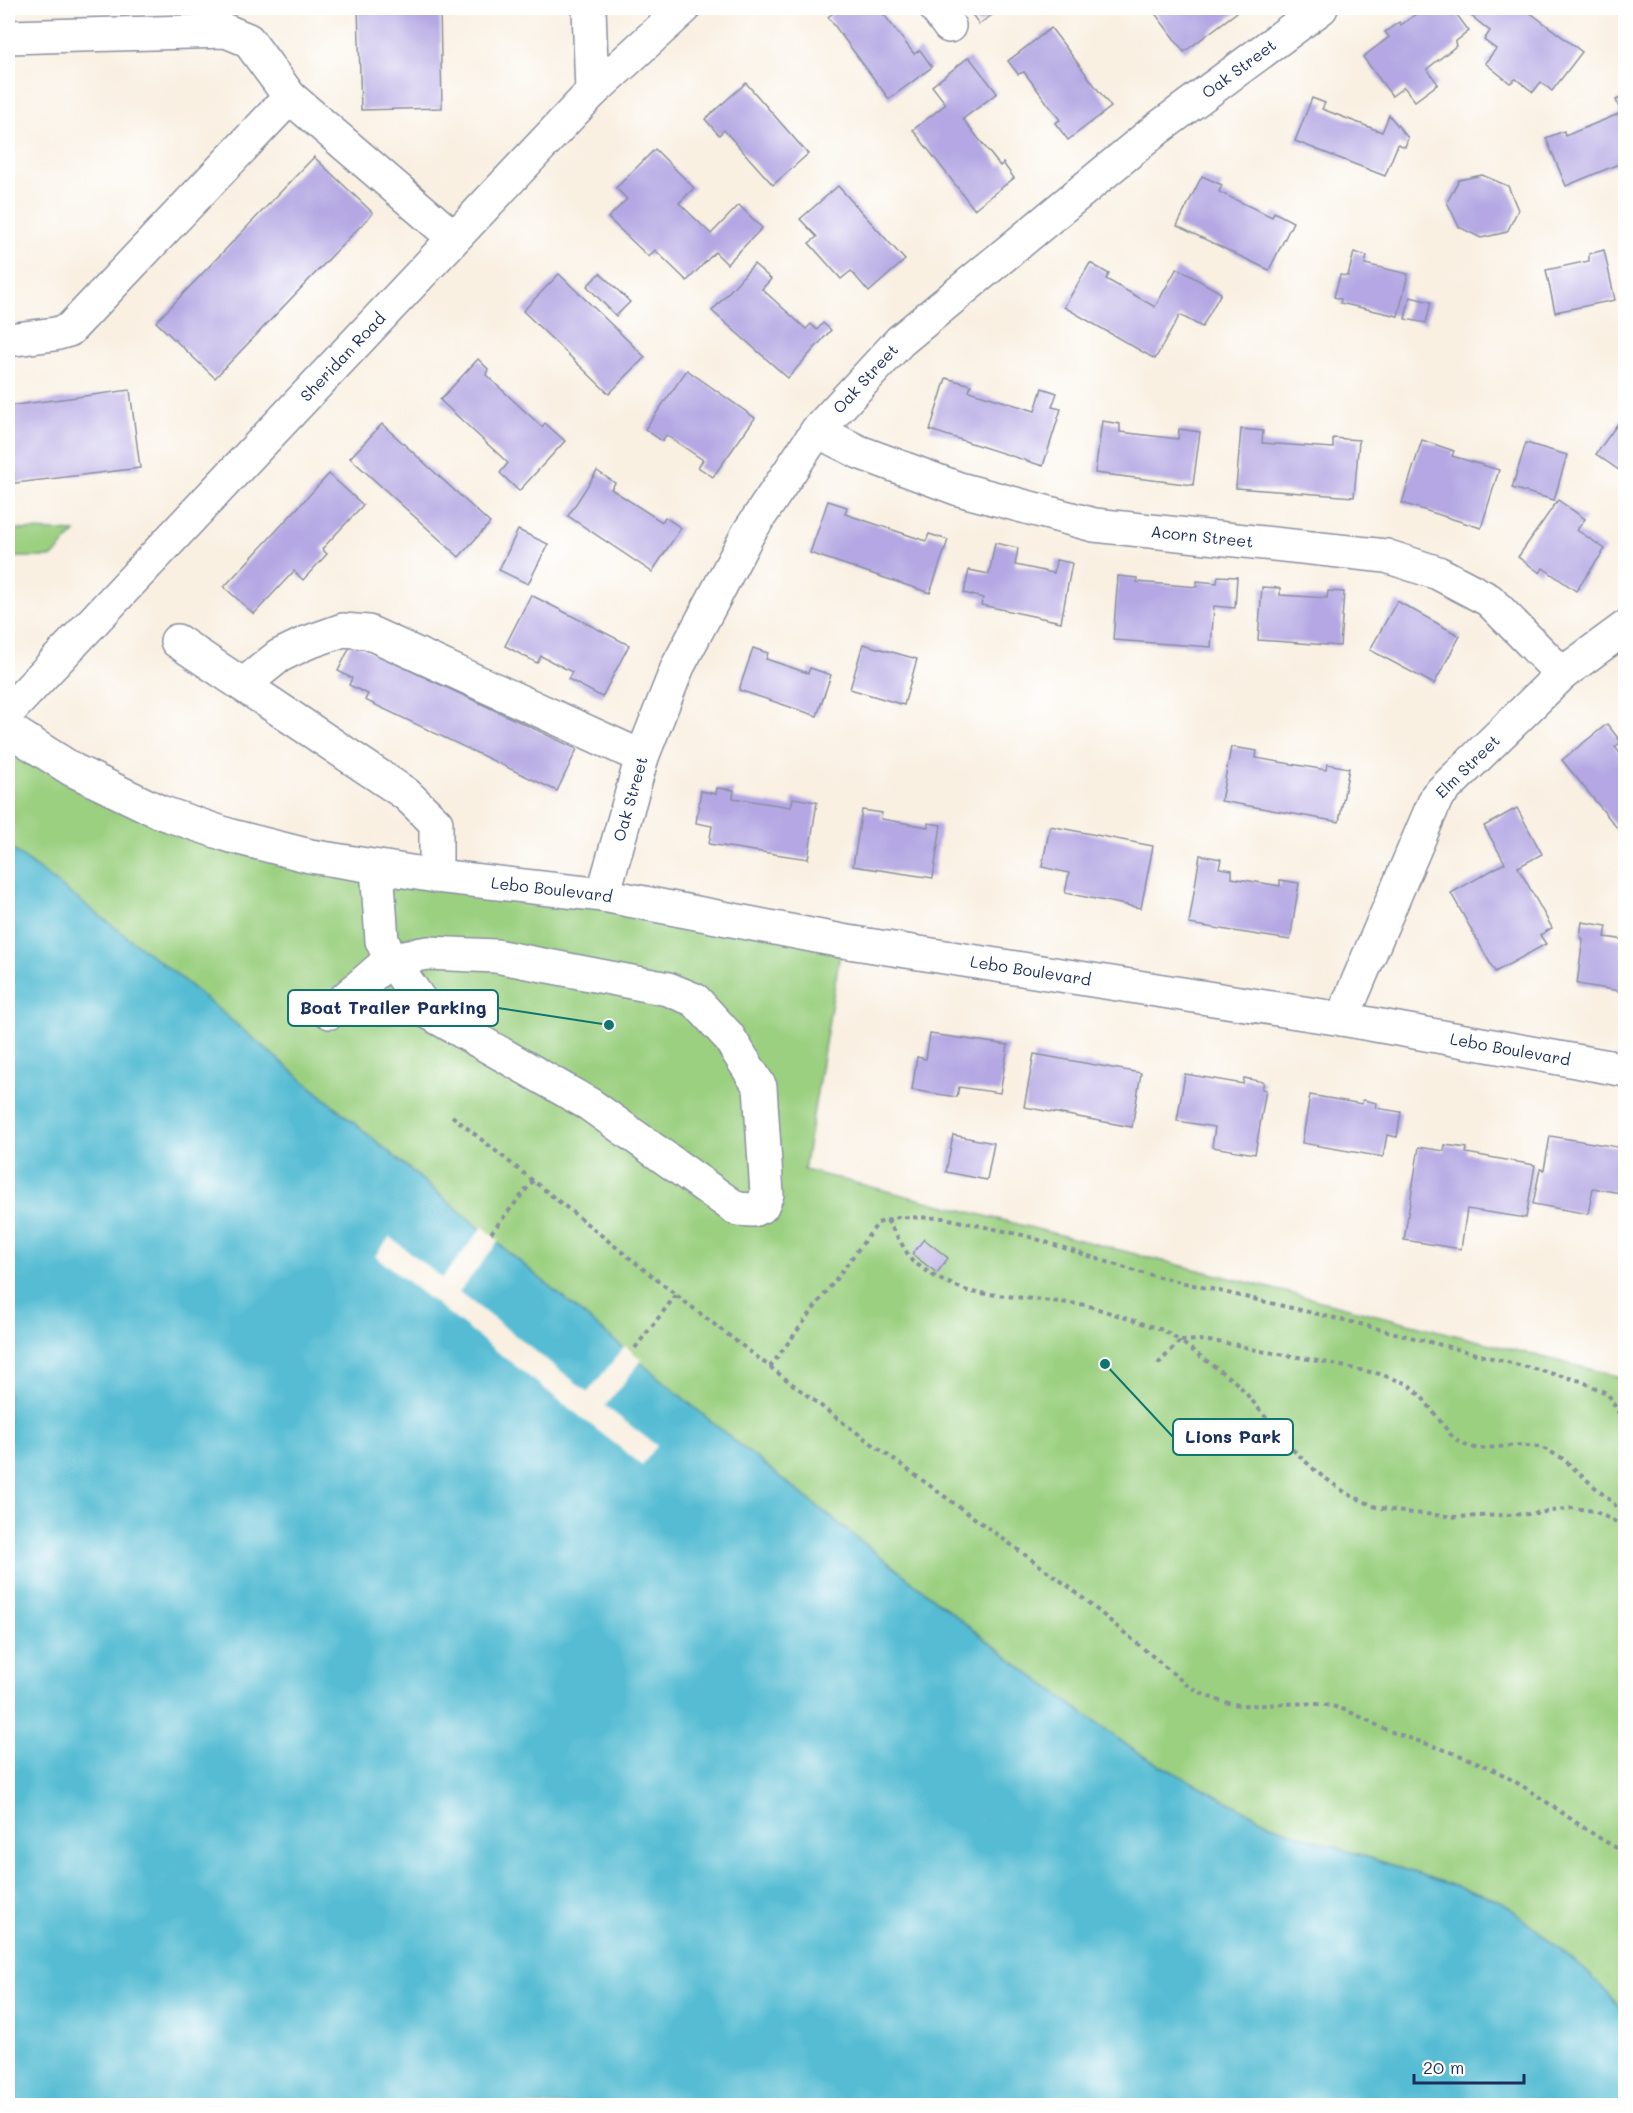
<svg xmlns="http://www.w3.org/2000/svg" width="1633" height="2113" font-family="Mali,sans-serif">
	<style>
		.green { fill: #9cd081; stroke: #5c8070; stroke-width: 1.5 }
		.water { fill: #55bcd3; stroke: #387698; stroke-width: 1.5 }
		.pier { fill: #f9f0e2 }
		.building { fill: #b4a7e3 }
		.lines { fill: none; stroke-linecap: round; stroke-linejoin: round }
		.minor-casing { stroke: #8a90a0; stroke-width: 36 }
		.major-casing { stroke: #8a90a0; stroke-width: 36 }
		.path { stroke: #8a90a0; stroke-width: 4; stroke-dasharray: 4.5 4.5; stroke-linecap: butt }
		.minor { stroke: #fff; stroke-width: 33 }
		.major { stroke: #fff; stroke-width: 33 }
		.labels { text-anchor: middle; stroke-width: 6; stroke-linejoin: round; paint-order: stroke }
		.street-label { font-size: 16px; fill: #1b2f5e; stroke: #fff }
		.leader { fill: none; stroke: #0f766e; stroke-width: 2 }
		.callout-dot { fill: #0f766e; stroke: #fff; stroke-width: 2 }
		.callout { fill: #fff; stroke: #0f766e; stroke-width: 2 }
		.callout-label { font-size: 18px; text-anchor: middle; font-weight: bold; fill: #1b2f5e }
	</style>
	<rect width="100%" height="100%" fill="#fff"/>
	<filter id="ink" filterUnits="userSpaceOnUse"><feTurbulence type="fractalNoise" baseFrequency=".0167" numOctaves="2"/><feDisplacementMap in="SourceGraphic" scale="12" xChannelSelector="R" yChannelSelector="G"/><feConvolveMatrix kernelMatrix="1 2 1 2 8 2 1 2 1" color-interpolation-filters="sRGB"/></filter>
	<filter id="wash" filterUnits="userSpaceOnUse"><feTurbulence type="fractalNoise" baseFrequency=".008" numOctaves="4" result="noise"/><feDisplacementMap in="SourceGraphic" scale="24" xChannelSelector="R" yChannelSelector="G"/><feGaussianBlur stdDeviation="1.35" result="paint"/><feColorMatrix in="noise" values="0 0 0 0 0 0 0 0 0 0 0 0 0 0 0 0 0 1.4 0 .05"/><feComposite in="paint" operator="in"/></filter>
	<g filter="url(#wash)">
		<rect width="100%" height="100%" fill="#f9f0e2"/>
		<!-- green -->
		<g class="green">
			<polygon points="8,529 75,532 52,557 8,557"/>
			<polygon points="8,729 160,812 842,941 804,1170 1625,1378 1625,2011 1583,1968 1503,1902 1276,1827 1139,1754 1014,1662 732,1439 176,974 8,846"/>
		</g>
		<!-- water -->
		<polygon class="water" points="8,846 176,974 732,1439 1014,1662 1139,1754 1276,1827 1503,1902 1583,1968 1625,2011 1625,2105 8,2105"/>
		<!-- pier -->
		<polygon class="pier" points="483,1227 499,1241 459,1292 588,1392 625,1346 642,1360 605,1406 657,1446 642,1465 375,1256 390,1237 442,1278"/>
		<g id="blocks">
			<!-- building -->
			<g class="building">
				<polygon points="358,8 440,8 442,108 361,110"/>
				<polygon points="462,8 498,8 498,12 462,14"/>
				<polygon points="840,8 879,8 914,54 920,50 932,67 889,99 828,17"/>
				<polygon points="971,8 1002,8 979,24 968,9"/>
				<polygon points="1151,8 1234,8 1237,12 1184,52"/>
				<polygon points="1424,8 1429,10 1432,8 1452,8 1469,31 1455,42 1456,46 1427,69 1438,84 1415,101 1404,87 1392,96 1363,57 1389,37 1385,32 1399,22 1401,25"/>
				<polygon points="1468,8 1496,8 1501,11 1504,8 1524,8 1582,52 1552,91 1541,82 1533,92 1516,79 1510,83 1485,63 1496,49 1484,40 1490,31 1465,11"/>
				<polygon points="1051,28 1111,107 1068,140 1055,123 1060,120 1024,72 1018,74 1008,61"/>
				<polygon points="969,57 997,93 963,119 1000,166 1003,163 1014,178 974,209 913,130 946,104 932,86"/>
				<polygon points="746,83 808,154 773,185 724,130 719,135 705,119"/>
				<polygon points="1626,96 1626,161 1566,186 1546,138 1564,131 1565,136 1621,113 1616,100"/>
				<polygon points="1312,98 1325,103 1322,109 1382,132 1389,115 1408,138 1405,147 1398,144 1385,176 1295,141"/>
				<polygon points="655,149 694,188 679,203 711,234 739,205 762,228 727,264 715,252 687,281 655,250 649,257 608,218 627,199 616,188"/>
				<polygon points="314,157 373,213 215,378 156,322"/>
				<polygon points="1482,175 1508,186 1518,210 1507,232 1481,238 1459,227 1447,202 1459,180"/>
				<polygon points="1202,176 1222,185 1219,192 1272,217 1274,212 1293,222 1269,270 1177,226"/>
				<polygon points="838,186 905,260 869,292 851,271 841,279 809,243 817,237 800,219"/>
				<polygon points="1604,250 1615,300 1555,312 1546,270 1589,261 1589,254"/>
				<polygon points="1354,252 1367,256 1365,264 1408,274 1398,316 1340,303 1341,299 1334,297 1340,275 1348,276"/>
				<polygon points="1090,263 1109,274 1106,279 1155,307 1177,268 1221,293 1202,327 1180,315 1155,359 1064,307"/>
				<polygon points="754,264 771,279 762,289 806,329 811,324 817,330 823,323 831,330 788,378 712,311"/>
				<polygon points="600,273 630,302 616,316 587,286"/>
				<polygon points="559,274 645,357 609,394 523,311"/>
				<polygon points="1410,297 1431,302 1426,323 1405,319"/>
				<polygon points="478,359 488,369 486,375 542,427 545,423 565,441 519,491 500,473 508,463 440,400"/>
				<polygon points="687,370 755,418 713,477 698,467 703,460 666,435 662,441 645,429"/>
				<polygon points="946,378 971,385 969,391 1035,411 1042,388 1057,393 1052,407 1061,409 1043,466 930,430"/>
				<polygon points="130,390 140,468 8,484 8,406"/>
				<polygon points="1626,412 1626,475 1596,454"/>
				<polygon points="1102,421 1120,424 1120,432 1178,439 1179,429 1200,432 1193,485 1095,473"/>
				<polygon points="382,424 490,523 459,557 350,458"/>
				<polygon points="1241,429 1263,431 1262,443 1333,448 1333,438 1359,440 1354,497 1236,488"/>
				<polygon points="1422,440 1454,451 1452,456 1499,470 1481,528 1402,503"/>
				<polygon points="1526,443 1567,455 1554,500 1512,488"/>
				<polygon points="597,471 615,483 611,489 662,522 665,517 681,528 652,572 568,516"/>
				<polygon points="329,474 363,505 322,549 327,554 303,580 294,571 254,614 224,587"/>
				<polygon points="1558,500 1585,519 1577,530 1605,549 1576,591 1543,568 1540,573 1518,557"/>
				<polygon points="828,501 847,507 845,514 926,541 929,534 948,540 930,593 810,553"/>
				<polygon points="518,530 548,544 528,584 499,570"/>
				<polygon points="995,543 1018,548 1015,565 1054,573 1056,560 1072,563 1061,622 981,605 983,598 964,593 969,570 989,574"/>
				<polygon points="1118,576 1137,578 1137,582 1197,587 1197,581 1217,583 1218,576 1237,577 1235,608 1214,606 1211,647 1113,640"/>
				<polygon points="1262,587 1280,588 1280,595 1327,598 1328,591 1344,592 1340,646 1258,640"/>
				<polygon points="531,595 629,645 602,697 568,679 572,672 541,656 537,663 505,646"/>
				<polygon points="1397,601 1460,636 1434,684 1370,650"/>
				<polygon points="352,643 577,749 557,791 365,700 368,694 349,685 352,678 338,671"/>
				<polygon points="863,644 917,659 904,705 850,689"/>
				<polygon points="753,648 768,653 766,659 808,673 810,668 831,675 817,716 739,690"/>
				<polygon points="1607,724 1621,742 1615,747 1626,760 1626,839 1562,760"/>
				<polygon points="1231,747 1257,751 1256,758 1326,770 1327,764 1349,768 1339,822 1221,801"/>
				<polygon points="717,788 734,790 733,798 791,807 793,798 817,802 808,859 709,844 712,826 696,823 701,791 716,794"/>
				<polygon points="1517,808 1542,854 1518,867 1552,928 1540,935 1546,944 1495,972 1451,893 1505,863 1484,826"/>
				<polygon points="862,810 882,813 881,819 928,827 928,823 941,825 933,878 853,866"/>
				<polygon points="1050,826 1153,846 1141,908 1065,893 1069,873 1042,867"/>
				<polygon points="1200,855 1221,859 1219,868 1232,870 1232,878 1280,886 1280,880 1299,883 1290,940 1189,924"/>
				<polygon points="1582,922 1607,926 1605,937 1626,940 1626,992 1577,984 1583,939 1580,936"/>
				<polygon points="930,1034 1008,1045 1000,1093 959,1087 957,1097 912,1090 917,1057 926,1059"/>
				<polygon points="1034,1054 1141,1073 1132,1127 1024,1107"/>
				<polygon points="1185,1074 1243,1084 1244,1078 1264,1082 1262,1089 1266,1090 1255,1154 1212,1147 1215,1127 1177,1121"/>
				<polygon points="1310,1095 1362,1104 1363,1100 1377,1103 1376,1108 1401,1112 1397,1137 1387,1135 1383,1157 1302,1143"/>
				<polygon points="953,1135 994,1143 987,1180 946,1172"/>
				<polygon points="1550,1136 1624,1148 1623,1151 1626,1151 1626,1194 1593,1188 1588,1214 1533,1204 1540,1169 1544,1170"/>
				<polygon points="1445,1145 1467,1148 1466,1153 1535,1165 1526,1218 1467,1209 1461,1249 1404,1240 1419,1147 1444,1151"/>
				<polygon points="924,1239 948,1258 937,1273 912,1254"/>
			</g>
		</g>
	</g>
	<g filter="url(#ink)">
		<use href="#blocks" fill-opacity="0" stroke="#8a90a0" stroke-width="1.5"/>
		<g class="lines">
			<defs>
				<g id="minor">
					<polyline points="589,8 592,92"/>
					<polyline points="936,8 949,26"/>
					<polyline points="8,37 226,31 248,40 290,97 454,238"/>
					<polyline points="8,340 55,334 69,330 290,97"/>
					<path id="s1" d="M 817,431 L 859,452 L 959,489 L 1094,525 L 1386,556 L 1438,573 L 1489,600 L 1562,674"/>
					<polyline points="177,641 406,794 436,823 436,876"/>
					<polyline points="243,685 279,656 306,643 343,630 368,632 642,757"/>
					<path id="s2" d="M 603,895 L 642,757 L 678,666 L 749,532 L 817,431 L 900,341 L 1157,129 L 1321,8"/>
					<polyline points="330,1012 391,959 428,953 496,956 668,989 695,1000 728,1036 760,1087 767,1194 762,1206 753,1210 737,1209 589,1104 428,1012 391,959 382,941 377,867"/>
					<path id="s3" d="M 1342,1019 L 1437,796 L 1562,674 L 1626,627"/>
				</g>
				<g id="major">
					<path id="s4" d="M 8,712 L 592,92 L 684,8"/>
					<path id="s5" d="M 8,729 L 73,770 L 160,812 L 231,836 L 310,856 L 436,876 L 603,895 L 842,941 L 1342,1019 L 1626,1070"/>
				</g>
			</defs>
			<!-- minor casing -->
			<use href="#minor" class="minor-casing"/>
			<!-- major casing -->
			<use href="#major" class="major-casing"/>
			<!-- path -->
			<g class="path">
				<path d="M 452,1116 L 676,1295 L 838,1419 L 1072,1589 L 1187,1685 C 1203,1695 1223,1704 1242,1705 C 1275,1707 1310,1698 1342,1709 C 1359,1715 1375,1725 1392,1732 C 1431,1746 1470,1756 1507,1777 C 1548,1800 1583,1831 1626,1853"/>
				<polyline points="887,1220 912,1261 937,1278 970,1292 1086,1305 1163,1330 1180,1341 1200,1340 1233,1344 1260,1351 1298,1357 1380,1374 1408,1384 1422,1397 1450,1434 1461,1444 1479,1449 1516,1445 1541,1447 1562,1458 1614,1504 1626,1519"/>
				<polyline points="491,1233 533,1181"/>
				<polyline points="635,1348 676,1295"/>
				<polyline points="1158,1364 1180,1341 1239,1385 1292,1449 1318,1473 1346,1493 1376,1507 1403,1512 1457,1517 1529,1514 1574,1508 1594,1511 1626,1527"/>
				<polyline points="770,1367 878,1223 898,1217 944,1218 1027,1236 1138,1272 1360,1324 1581,1381 1608,1394 1626,1426"/>
			</g>
			<!-- minor -->
			<use href="#minor" class="minor"/>
			<!-- major -->
			<use href="#major" class="major"/>
		</g>
	</g>
	<g class="labels">
		<!-- street labels -->
		<g class="street-label">
			<text dy="6" stroke="none"><textPath href="#s2" startOffset="1072">Oak Street</textPath></text>
			<text dy="6" stroke="none"><textPath href="#s4" startOffset="488">Sheridan Road</textPath></text>
			<text dy="6" stroke="none"><textPath href="#s2" startOffset="586">Oak Street</textPath></text>
			<text dy="6" stroke="none"><textPath href="#s1" startOffset="402">Acorn Street</textPath></text>
			<text dy="6" stroke="none"><textPath href="#s3" startOffset="285">Elm Street</textPath></text>
			<text dy="6" stroke="none"><textPath href="#s2" startOffset="100">Oak Street</textPath></text>
			<text dy="6" stroke="none"><textPath href="#s5" startOffset="574">Lebo Boulevard</textPath></text>
			<text dy="6" stroke="none"><textPath href="#s5" startOffset="1060">Lebo Boulevard</textPath></text>
			<text dy="6" stroke="none"><textPath href="#s5" startOffset="1546">Lebo Boulevard</textPath></text>
		</g>
	</g>
	<!-- callouts -->
	<path class="leader" d="M609 1025L498 1008M1105 1364L1173 1437"/>
	<g class="callout-dot">
		<circle cx="609" cy="1025" r="6"/>
		<circle cx="1105" cy="1364" r="6"/>
	</g>
	<g class="callout">
		<rect x="288" y="990" width="210" height="36" rx="6"/>
		<rect x="1173" y="1419" width="120" height="36" rx="6"/>
	</g>
	<g class="callout-label">
		<text x="393" y="1014">Boat Trailer Parking</text>
		<text x="1233" y="1443">Lions Park</text>
	</g>
	<!-- margin -->
	<rect width="1633" height="2113" fill="none" stroke="#fff" stroke-width="30"/>
	<!-- scale -->
	<path d="M1414 2074v9h110v-9" fill="none" stroke="#1b2f5e" stroke-width="3"/>
	<text x="1423" y="2074" font-size="18" fill="#1b2f5e" stroke="#ffffff" stroke-width="4.5" paint-order="stroke">20 m</text>
</svg>
